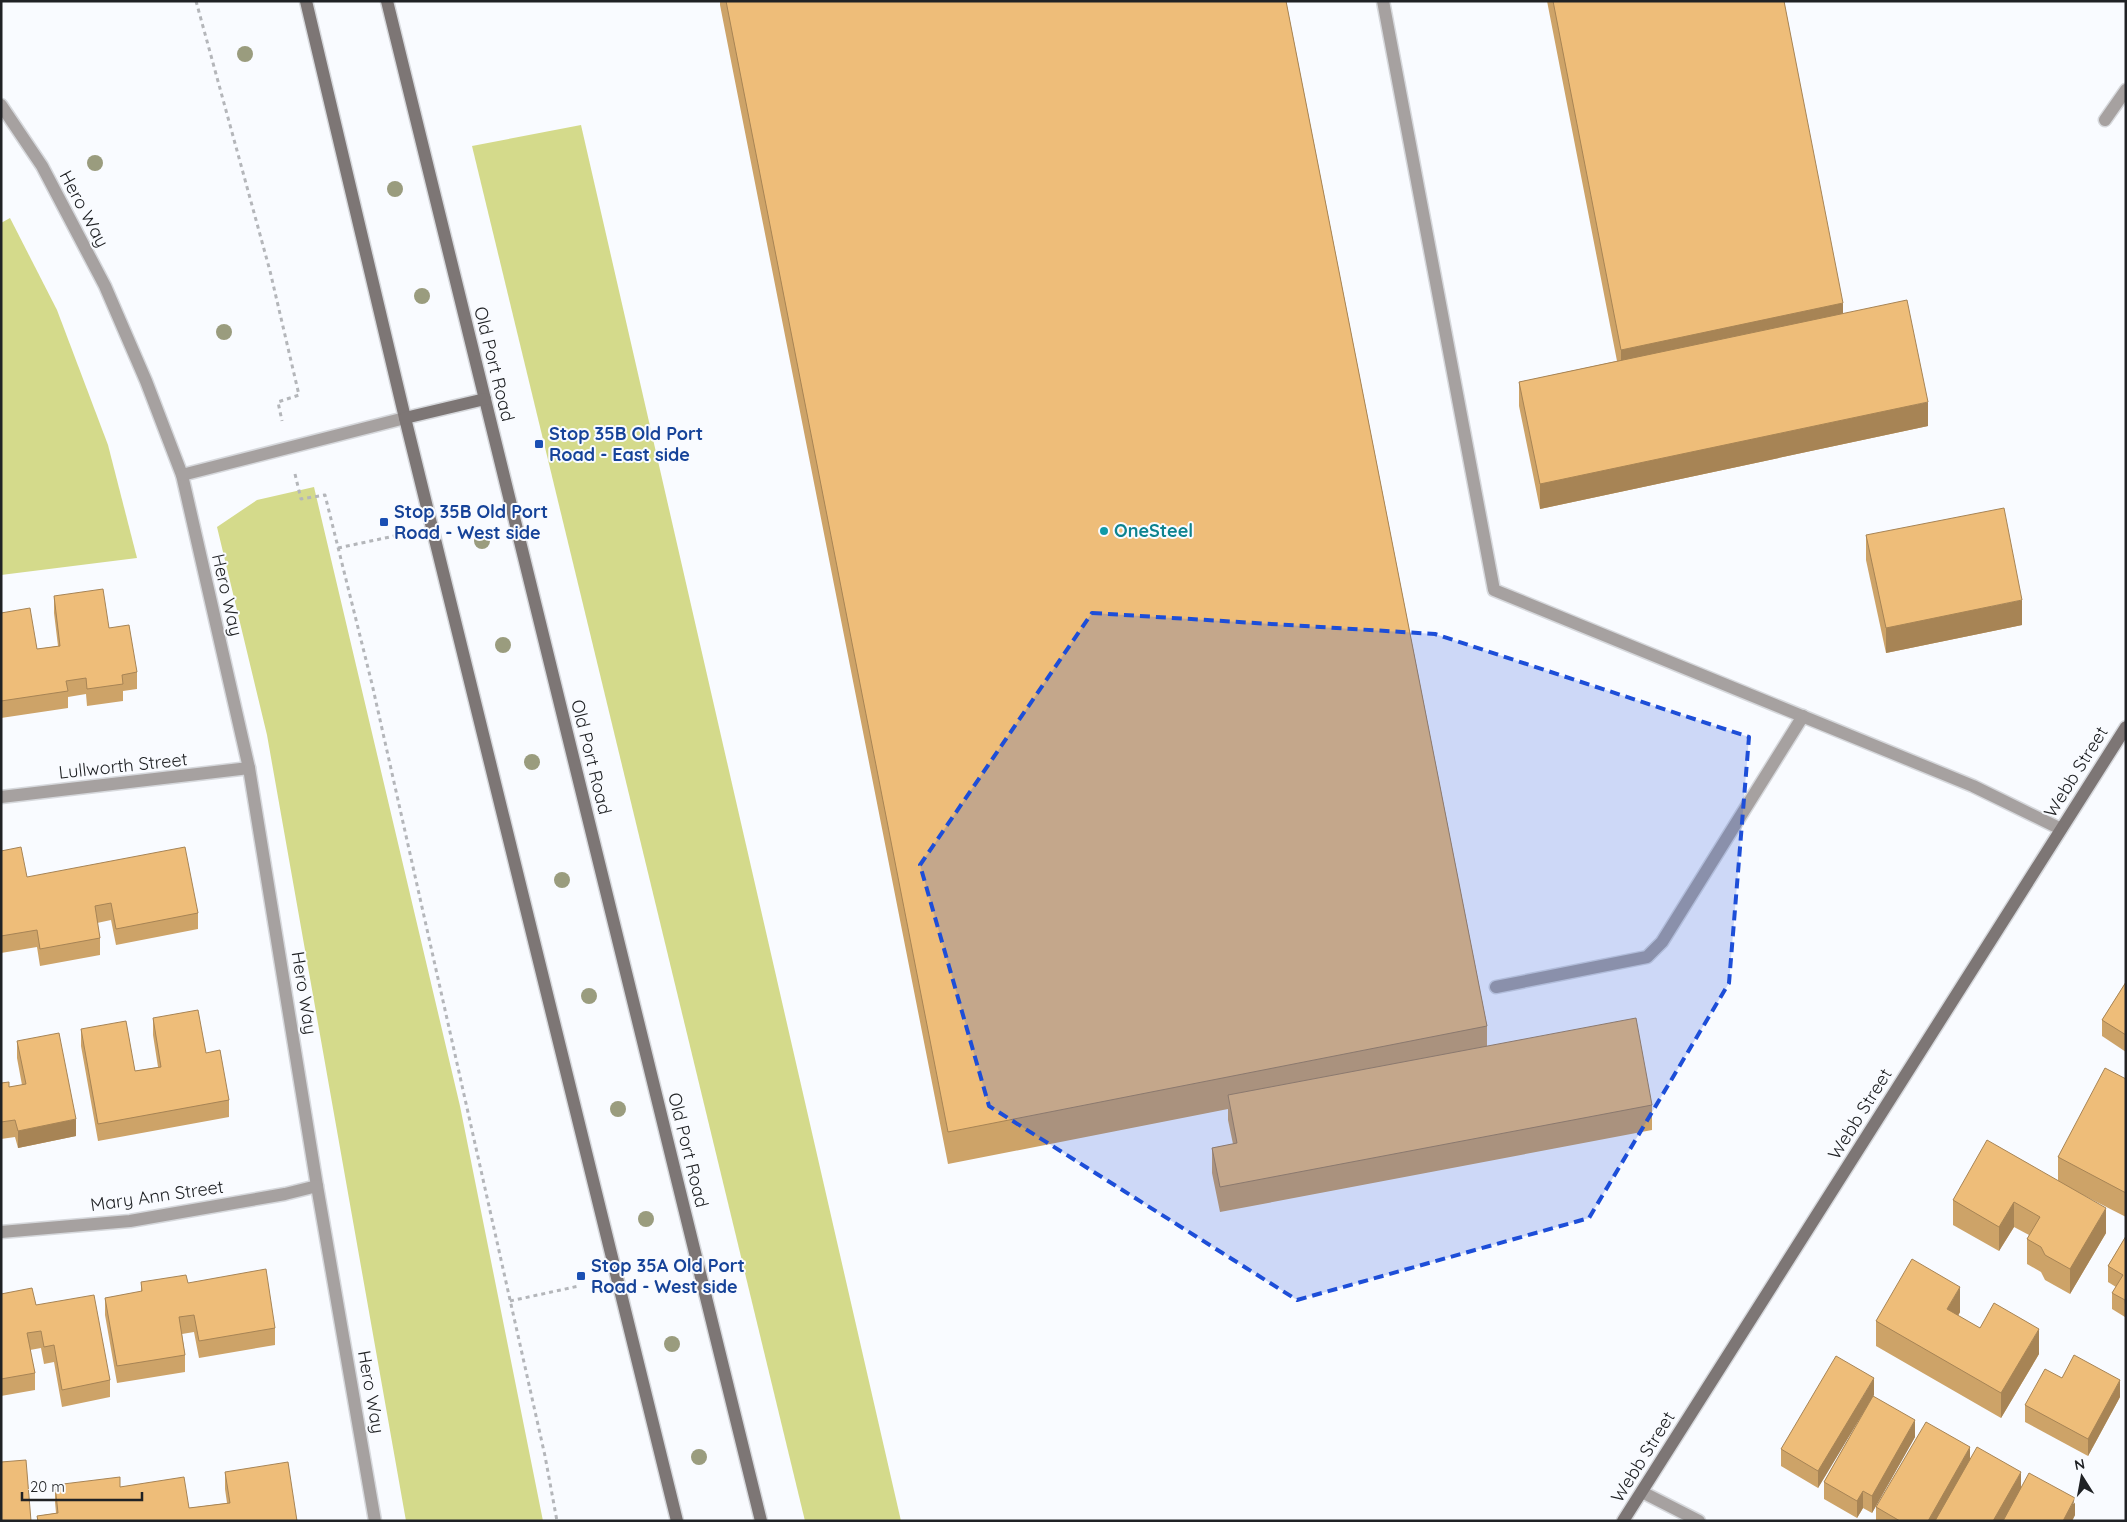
<svg xmlns="http://www.w3.org/2000/svg" width="2127" height="1522" font-family="Quicksand,sans-serif">
	<style>
		.green { fill: #d4da8b }
		.lines { fill: none; stroke-linecap: round; stroke-linejoin: round }
		.lane-casing { stroke: #d6d8dc; stroke-width: 15 }
		.street-casing { stroke: #d6d8dc; stroke-width: 15 }
		.secondary-casing { stroke: #d6d8dc; stroke-width: 15 }
		.path { stroke: #b4b6ba; stroke-width: 3; stroke-dasharray: 4 4; stroke-linecap: butt }
		.lane { stroke: #a6a1a0; stroke-width: 12 }
		.street { stroke: #a6a1a0; stroke-width: 12 }
		.secondary { stroke: #7d7675; stroke-width: 12 }
		.tree { fill: #9a9c7e }
		.wall { fill: #cda368 }
		.shaded-wall { fill: #a78455 }
		.building { fill: #eebd79; stroke: #a78455 }
		.marked { fill: #1d4ed8; fill-opacity: 0.2; stroke: #1d4ed8; stroke-width: 4; stroke-dasharray: 10 6; stroke-linejoin: round }
		.transit-dot { fill: #1a4fb4; stroke: #f9fbff; stroke-width: 2 }
		.culture-dot { fill: #0f9aa8; stroke: #f9fbff; stroke-width: 2 }
		.labels { text-anchor: middle; stroke-width: 4; stroke-linejoin: round; paint-order: stroke }
		.street-label { font-size: 18px; fill: #202225; stroke: #f9fbff }
		.transit-label { font-size: 18px; font-weight: bold; fill: #164399; stroke: #f9fbff; text-anchor: start }
		.culture-label { font-size: 18px; font-weight: bold; fill: #0d838f; stroke: #f9fbff; text-anchor: start }
	</style>
	<rect width="100%" height="100%" fill="#f9fbff"/>
	<!-- green -->
	<g class="green">
		<polygon points="581,125 901,1521 805,1521 472,146"/>
		<polygon points="10,218 57,310 108,445 137,558 1,575 1,223"/>
		<polygon points="314,487 460,1106 543,1521 406,1521 267,735 217,527 257,500"/>
	</g>
	<g class="lines">
		<defs>
			<g id="lane">
				<polyline points="1383,1 1494,590 1973,786 2061,829"/>
				<polyline points="1496,987 1647,957 1662,942 1803,716"/>
			</g>
			<g id="street">
				<polyline points="1,105 42,166 105,286 146,381 182,475 249,768 317,1186 375,1521"/>
				<polyline points="2105,120 2126,90"/>
				<polyline points="182,475 405,418"/>
				<polyline points="1,797 249,768"/>
				<polyline points="1,1232 130,1221 285,1194 317,1186"/>
				<polyline points="1642,1492 1699,1521"/>
			</g>
			<g id="secondary">
				<polyline points="306,1 405,418 677,1521"/>
				<polyline points="387,1 761,1521"/>
				<polyline points="405,418 485,399"/>
				<polyline points="1623,1521 2126,727"/>
			</g>
		</defs>
		<!-- lane casing -->
		<use href="#lane" class="lane-casing"/>
		<!-- street casing -->
		<use href="#street" class="street-casing"/>
		<!-- secondary casing -->
		<use href="#secondary" class="secondary-casing"/>
		<!-- path -->
		<g class="path">
			<polyline points="196,1 270,271 299,395 278,402 282,421"/>
			<polyline points="295,474 301,499 325,495 372,684 545,1456 557,1521"/>
			<polyline points="338,548 399,535"/>
			<polyline points="510,1301 579,1286"/>
		</g>
		<!-- lane -->
		<use href="#lane" class="lane"/>
		<!-- street -->
		<use href="#street" class="street"/>
		<!-- secondary -->
		<use href="#secondary" class="secondary"/>
	</g>
	<!-- trees -->
	<g class="tree">
		<circle cx="245" cy="54" r="8"/>
		<circle cx="95" cy="163" r="8"/>
		<circle cx="395" cy="189" r="8"/>
		<circle cx="422" cy="296" r="8"/>
		<circle cx="224" cy="332" r="8"/>
		<circle cx="482" cy="541" r="8"/>
		<circle cx="503" cy="645" r="8"/>
		<circle cx="532" cy="762" r="8"/>
		<circle cx="562" cy="880" r="8"/>
		<circle cx="589" cy="996" r="8"/>
		<circle cx="618" cy="1109" r="8"/>
		<circle cx="646" cy="1219" r="8"/>
		<circle cx="672" cy="1344" r="8"/>
		<circle cx="699" cy="1457" r="8"/>
	</g>
	<!-- wall -->
	<g class="wall">
		<polygon points="720,1 1286,1 1487,1026 1487,1046 1652,1105 1652,1130 1220,1212 1212,1173 1212,1148 1233,1144 1228,1120 1228,1109 948,1164 720,5"/>
		<polygon points="1547,1 1784,1 1843,313 1928,426 1540,509 1519,406 1519,382 1617,361"/>
		<polygon points="1866,535 2022,625 1886,653 1866,560"/>
		<polygon points="54,596 109,628 137,672 137,689 123,691 123,701 87,706 86,694 68,697 68,708 1,718 1,613 37,649 58,646 54,613"/>
		<polygon points="1,851 27,877 198,913 198,929 116,945 111,920 97,923 100,938 100,955 40,966 37,947 1,953"/>
		<polygon points="2126,982 2126,1052 2102,1036 2102,1020"/>
		<polygon points="153,1018 206,1053 229,1100 229,1117 98,1141 81,1046 81,1029 135,1071 158,1067 153,1035"/>
		<polygon points="17,1041 76,1136 18,1148 15,1137 1,1139 1,1083 9,1087 22,1085 17,1058"/>
		<polygon points="2126,1079 2126,1217 2081,1194 2106,1233 2070,1294 2045,1280 2041,1272 2027,1264 2027,1239 2029,1235 2014,1227 1999,1251 1953,1225 1953,1200 2058,1181 2058,1157"/>
		<polygon points="2126,1236 2126,1326 2125,1317 2112,1309 2112,1293 2116,1287 2108,1282 2108,1266"/>
		<polygon points="141,1282 188,1283 275,1328 275,1345 199,1358 194,1332 182,1334 185,1355 185,1372 117,1383 105,1315 105,1298 141,1292"/>
		<polygon points="1,1294 36,1305 110,1380 110,1397 62,1407 54,1362 44,1364 41,1348 30,1350 35,1373 35,1390 1,1396"/>
		<polygon points="1960,1312 1958,1316 1980,1328 2039,1354 2001,1418 1876,1346 1876,1321"/>
		<polygon points="2062,1378 2120,1397 2088,1456 2025,1422 2025,1405"/>
		<polygon points="1874,1395 1873,1396 1915,1437 1872,1513 1863,1508 1857,1518 1824,1499 1824,1482 1873,1396 1818,1488 1781,1466 1781,1449"/>
		<polygon points="1970,1460 2021,1488 2075,1515 2072,1521 1876,1521 1876,1507"/>
		<polygon points="225,1472 297,1521 37,1521 37,1516 56,1513 55,1502 55,1485 120,1487 189,1508 227,1503 225,1489"/>
	</g>
	<!-- shaded-wall -->
	<g class="shaded-wall">
		<polygon points="1843,303 1843,335 1621,382 1621,350"/>
		<polygon points="1928,402 1928,426 1540,509 1540,484"/>
		<polygon points="2022,600 2022,625 1886,653 1886,628"/>
		<polygon points="76,1119 76,1136 18,1148 18,1131"/>
		<polygon points="2014,1202 2014,1227 1999,1251 1999,1227"/>
		<polygon points="2106,1208 2106,1233 2070,1294 2070,1269"/>
		<polygon points="1960,1287 1960,1312 1947,1334 1947,1309"/>
		<polygon points="2039,1329 2039,1354 2001,1418 2001,1393"/>
		<polygon points="1874,1378 1874,1395 1818,1488 1818,1471"/>
		<polygon points="2120,1380 2120,1397 2088,1456 2088,1439"/>
		<polygon points="1915,1420 1915,1437 1872,1513 1872,1496"/>
		<polygon points="1970,1447 1970,1464 1938,1521 1928,1521"/>
		<polygon points="2021,1472 2021,1489 2003,1521 1993,1521"/>
		<polygon points="1863,1491 1863,1508 1857,1518 1857,1501"/>
		<polygon points="2075,1498 2075,1515 2072,1521 2063,1521"/>
	</g>
	<!-- building -->
	<g class="building">
		<polygon points="726,1 1286,1 1487,1026 948,1132"/>
		<polygon points="1553,1 1784,1 1843,303 1621,350"/>
		<polygon points="1907,300 1928,402 1540,484 1519,382"/>
		<polygon points="2004,508 2022,600 1886,628 1866,535"/>
		<polygon points="103,589 109,628 129,625 137,672 122,675 123,684 87,689 86,678 66,681 68,691 1,701 1,613 30,608 37,649 60,646 54,596"/>
		<polygon points="21,847 27,877 185,847 198,913 116,929 111,903 95,906 100,938 40,949 37,930 1,936 1,851"/>
		<polygon points="2126,982 2126,1035 2102,1020"/>
		<polygon points="198,1010 206,1053 220,1050 229,1100 98,1124 81,1029 126,1021 135,1071 161,1067 153,1018"/>
		<polygon points="1636,1018 1652,1105 1220,1187 1212,1148 1237,1143 1228,1095"/>
		<polygon points="59,1033 76,1119 18,1131 15,1120 1,1122 1,1083 9,1082 9,1087 26,1084 17,1041"/>
		<polygon points="2105,1068 2126,1079 2126,1193 2058,1157"/>
		<polygon points="1987,1140 2106,1208 2070,1269 2045,1255 2041,1247 2027,1239 2040,1217 2014,1202 1999,1227 1953,1200"/>
		<polygon points="2126,1236 2126,1309 2125,1300 2112,1293 2123,1275 2108,1266"/>
		<polygon points="1912,1259 1960,1287 1947,1309 1980,1328 1994,1303 2039,1329 2001,1393 1876,1321"/>
		<polygon points="266,1269 275,1328 199,1341 194,1315 179,1317 185,1355 117,1366 105,1298 142,1291 141,1282 186,1275 188,1283"/>
		<polygon points="32,1288 36,1305 94,1295 110,1380 62,1390 54,1345 44,1347 41,1331 27,1333 35,1373 1,1379 1,1294"/>
		<polygon points="2074,1355 2120,1380 2088,1439 2025,1405 2045,1369 2062,1378"/>
		<polygon points="1836,1356 1874,1378 1818,1471 1781,1449"/>
		<polygon points="1873,1396 1915,1420 1872,1496 1863,1491 1857,1501 1824,1482"/>
		<polygon points="1926,1422 1970,1447 1928,1521 1900,1521 1876,1507"/>
		<polygon points="1977,1447 2021,1472 1993,1521 1935,1521"/>
		<polygon points="26,1460 31,1521 1,1521 1,1462"/>
		<polygon points="288,1462 297,1521 38,1521 37,1516 58,1513 55,1485 120,1477 120,1487 184,1477 189,1508 230,1503 225,1472"/>
		<polygon points="2029,1473 2075,1498 2063,1521 2003,1521"/>
	</g>
	<!-- marked area -->
	<path class="marked" d="M 1092,613 L 1435,634 L 1749,737 L 1729,983 L 1589,1218 L 1297,1300 L 989,1106 L 920,865 Z"/>
	<!-- markers -->
	<g class="transit-dot">
		<rect x="534" y="439" width="10" height="10" rx="2.5"/>
		<rect x="379" y="517" width="10" height="10" rx="2.5"/>
		<rect x="576" y="1271" width="10" height="10" rx="2.5"/>
	</g>
	<circle class="culture-dot" cx="1104" cy="531" r="5"/>
	<g class="labels">
		<!-- street labels -->
		<g class="street-label">
			<text transform="translate(84 209) rotate(62)" y="6">Hero Way</text>
			<text transform="translate(494 364) rotate(76)" y="6">Old Port Road</text>
			<text transform="translate(227 595) rotate(77)" y="6">Hero Way</text>
			<text transform="translate(591 757) rotate(76)" y="6">Old Port Road</text>
			<text transform="translate(123 766) rotate(-6)" y="6">Lullworth Street</text>
			<text transform="translate(2076 772) rotate(-58)" y="6">Webb Street</text>
			<text transform="translate(304 993) rotate(81)" y="6">Hero Way</text>
			<text transform="translate(1860 1114) rotate(-58)" y="6">Webb Street</text>
			<text transform="translate(688 1150) rotate(76)" y="6">Old Port Road</text>
			<text transform="translate(157 1196) rotate(-8)" y="6">Mary Ann Street</text>
			<text transform="translate(371 1392) rotate(80)" y="6">Hero Way</text>
			<text transform="translate(1643 1457) rotate(-58)" y="6">Webb Street</text>
		</g>
		<!-- transit labels -->
		<g class="transit-label">
			<text x="549" y="440">Stop 35B Old Port<tspan x="549" dy="21">Road - East side</tspan></text>
			<text x="394" y="518">Stop 35B Old Port<tspan x="394" dy="21">Road - West side</tspan></text>
			<text x="591" y="1272">Stop 35A Old Port<tspan x="591" dy="21">Road - West side</tspan></text>
		</g>
		<!-- culture labels -->
		<g class="culture-label">
			<text x="1114" y="537">OneSteel</text>
		</g>
	</g>
	<!-- border -->
	<rect width="2127" height="1522" fill="none" stroke="#202225" stroke-width="5"/>
	<!-- north arrow -->
	<g transform="translate(2082 1477) rotate(349)" stroke="#f9fbff" stroke-width="4" paint-order="stroke">
	<path d="M0-4L9 19L0 12L-9 19Z" fill="#202225"/>
	<text y="-8" font-size="14" font-weight="bold" text-anchor="middle" fill="#202225">N</text>
	</g>
	<!-- scale -->
	<path d="M22 1492v8h120v-8" fill="none" stroke="#202225" stroke-width="2.5"/>
	<text x="30" y="1492" font-size="15" fill="#202225" stroke="#f9fbff" stroke-width="4" paint-order="stroke">20 m</text>
</svg>
